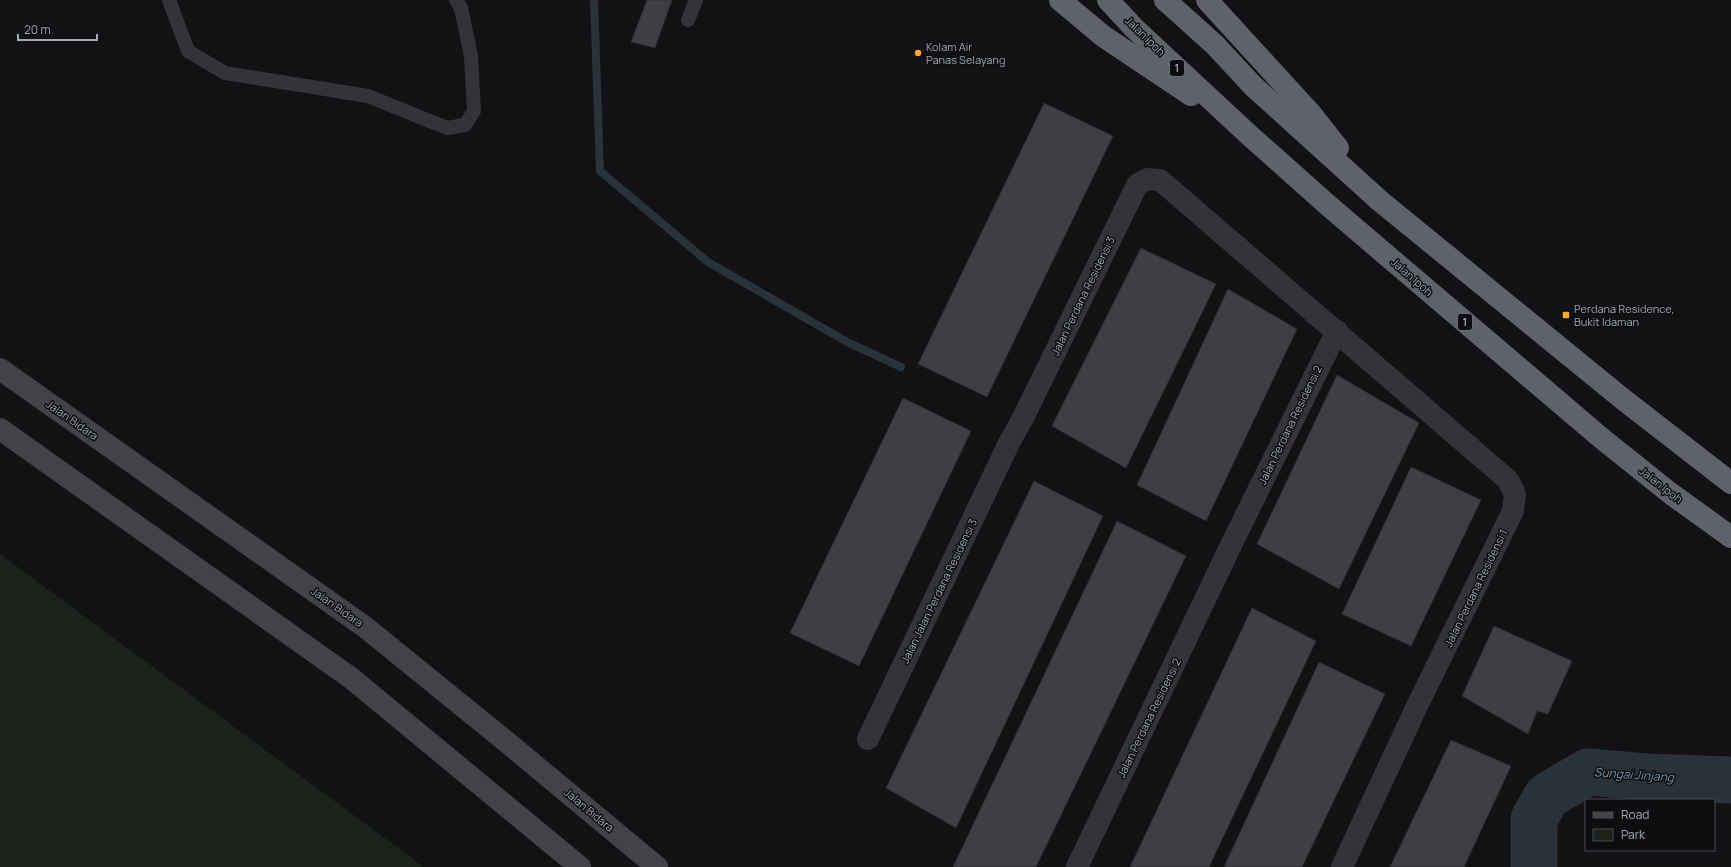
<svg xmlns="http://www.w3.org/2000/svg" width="1731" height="867" font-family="Manrope,sans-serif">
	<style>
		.green { fill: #1a221b }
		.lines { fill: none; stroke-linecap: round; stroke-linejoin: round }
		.stream { stroke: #283238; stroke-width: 8 }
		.river { stroke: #283238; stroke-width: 47 }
		.building { fill: #3e3f44; stroke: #2c2c30 }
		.lane { stroke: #333439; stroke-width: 14 }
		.street { stroke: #333439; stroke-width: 22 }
		.secondary { stroke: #414349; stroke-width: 22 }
		.highway { stroke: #5f626b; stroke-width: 22 }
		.poi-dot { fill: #ffa91f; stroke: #0d0d0f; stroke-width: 1.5 }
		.labels { text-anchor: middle; stroke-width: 3; stroke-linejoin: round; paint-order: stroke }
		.shield { fill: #0d0d0f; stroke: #757a84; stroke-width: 1 }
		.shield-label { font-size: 10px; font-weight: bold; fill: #a2a9b6 }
		.street-label { font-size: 11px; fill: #a2a9b6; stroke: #0d0d0f }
		.poi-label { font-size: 11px; fill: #a2a9b6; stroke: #0d0d0f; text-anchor: start }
		.water-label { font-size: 12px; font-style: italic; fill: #769ab4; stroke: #0d0d0f }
	</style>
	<rect width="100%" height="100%" fill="#121214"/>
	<!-- green -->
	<polygon class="green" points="0,554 424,867 0,867"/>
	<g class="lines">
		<!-- stream -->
		<polyline class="stream" points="594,0 600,171 708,262 849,343 901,367"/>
		<!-- river -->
		<polyline class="river" points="1534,867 1534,819 1547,796 1588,772 1647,777 1731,780"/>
	</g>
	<!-- building -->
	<g class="building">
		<polygon points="647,0 672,0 655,48 631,42"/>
		<polygon points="1044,103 1113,136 987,397 918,364"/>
		<polygon points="1141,248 1216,284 1126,468 1052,426"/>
		<polygon points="1228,289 1297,329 1206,521 1137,485"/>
		<polygon points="1337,375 1419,423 1339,589 1257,544"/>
		<polygon points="903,398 971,431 859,666 790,633"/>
		<polygon points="1411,467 1481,500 1411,646 1342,614"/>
		<polygon points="1034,481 1103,516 956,828 886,788"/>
		<polygon points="1117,521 1186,556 1036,867 953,867"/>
		<polygon points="1252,608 1316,641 1209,867 1130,867"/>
		<polygon points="1494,626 1572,661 1548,714 1537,711 1528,734 1462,696"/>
		<polygon points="1319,662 1385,694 1302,867 1224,867"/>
		<polygon points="1451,740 1511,766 1464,867 1390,867"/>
	</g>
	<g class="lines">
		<!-- lane -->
		<g class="lane">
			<polyline points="169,0 188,51 225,73 368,96 447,128 465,125 474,111 471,56 461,8 456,0"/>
			<polyline points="688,20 696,0"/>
		</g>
		<!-- street -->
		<g class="street">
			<polyline points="868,739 1009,443 1023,418 1137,185 1147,179 1160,180 1508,480 1515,494 1513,511 1417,706 1342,867"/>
			<polyline points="1077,867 1233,541 1337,331"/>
		</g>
		<!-- secondary -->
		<g class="secondary">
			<polyline points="0,369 365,627 508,743 657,867"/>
			<polyline points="0,429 351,678 580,867"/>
		</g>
		<!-- highway -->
		<g class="highway">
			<polyline points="1060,0 1103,36 1191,95"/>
			<polyline points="1108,0 1134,28 1248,134 1330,207 1600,437 1670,493 1731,537"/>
			<polyline points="1165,0 1215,45 1253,86 1380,201 1624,400 1731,483"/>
			<polyline points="1207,0 1312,115 1338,148"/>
		</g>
	</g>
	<!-- markers -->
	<g class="poi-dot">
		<circle cx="918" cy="53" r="4"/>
		<rect x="1562" y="311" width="8" height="8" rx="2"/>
	</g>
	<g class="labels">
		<!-- shield labels -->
		<g class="shield">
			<rect x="1170" y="60" width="14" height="16" rx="3"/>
			<rect x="1458" y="314" width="14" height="16" rx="3"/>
		</g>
		<g class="shield-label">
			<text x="1177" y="72">1</text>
			<text x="1465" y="326">1</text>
		</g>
		<!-- street labels -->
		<g class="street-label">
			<text transform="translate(1145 36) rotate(44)" y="4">Jalan Ipoh</text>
			<text transform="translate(1412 277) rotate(41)" y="4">Jalan Ipoh</text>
			<text transform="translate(1083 296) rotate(-64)" y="4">Jalan Perdana Residensi 3</text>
			<text transform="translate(72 420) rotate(35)" y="4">Jalan Bidara</text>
			<text transform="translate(1290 425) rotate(-64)" y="4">Jalan Perdana Residensi 2</text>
			<text transform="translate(1661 485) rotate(38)" y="4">Jalan Ipoh</text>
			<text transform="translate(1476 588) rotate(-64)" y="4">Jalan Perdana Residensi 1</text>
			<text transform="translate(939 591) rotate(-64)" y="4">Jalan Jalan Perdana Residensi 3</text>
			<text transform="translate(337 607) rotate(35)" y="4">Jalan Bidara</text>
			<text transform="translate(1149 718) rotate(-64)" y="4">Jalan Perdana Residensi 2</text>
			<text transform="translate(589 810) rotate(40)" y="4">Jalan Bidara</text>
		</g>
		<!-- poi labels -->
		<g class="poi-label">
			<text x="926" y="51">Kolam Air<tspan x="926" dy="13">Panas Selayang</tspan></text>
			<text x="1574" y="313">Perdana Residence,<tspan x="1574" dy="13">Bukit Idaman</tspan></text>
		</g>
		<!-- water labels -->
		<g class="water-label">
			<text transform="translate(1634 775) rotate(4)" y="4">Sungai Jinjang</text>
		</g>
	</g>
	<!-- legend -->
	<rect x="1585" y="799" width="130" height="52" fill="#0d0d0f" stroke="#494b52"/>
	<rect x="1593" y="812" width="20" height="6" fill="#414349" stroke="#494b52"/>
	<text x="1621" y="819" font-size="12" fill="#a2a9b6">Road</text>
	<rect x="1593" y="829" width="20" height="12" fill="#1a221b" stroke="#494b52"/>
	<text x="1621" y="839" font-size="12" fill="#a2a9b6">Park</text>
	<!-- scale -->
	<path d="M18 34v6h79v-6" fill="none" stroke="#a2a9b6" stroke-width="2"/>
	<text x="24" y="34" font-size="12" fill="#a2a9b6" stroke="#0d0d0f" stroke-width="3" paint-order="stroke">20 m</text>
</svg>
